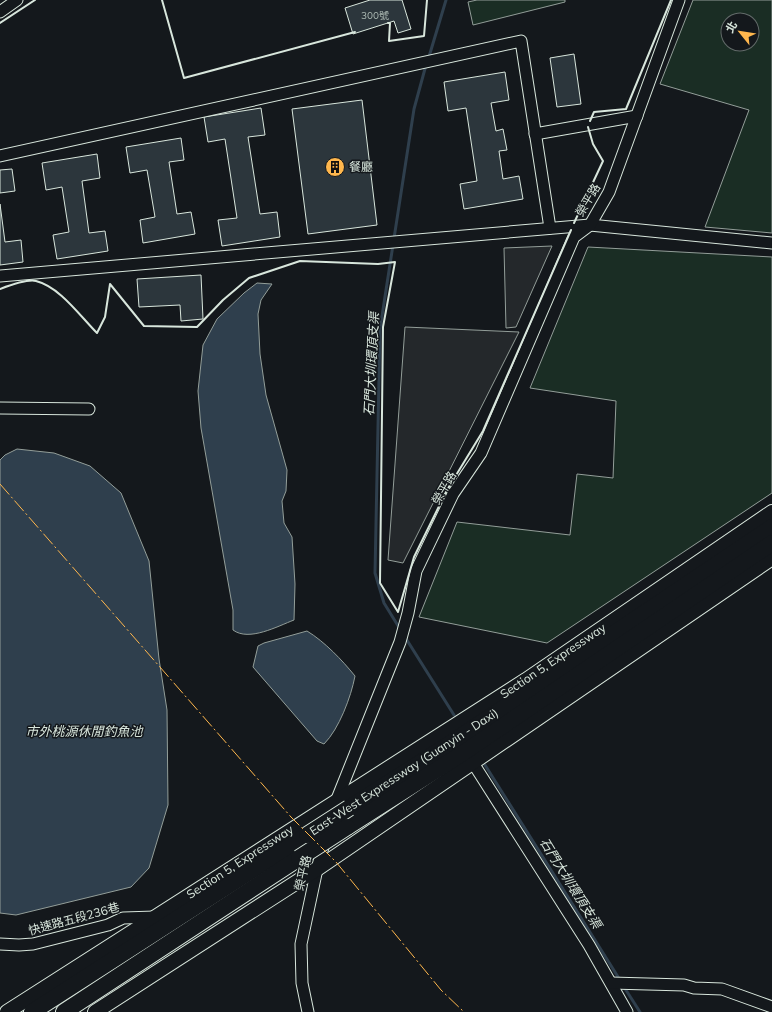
<svg xmlns="http://www.w3.org/2000/svg" width="772" height="1012" font-family="Mulish,'Noto Sans TC',sans-serif">
	<style>
		.green { fill: #1a2d24; stroke: #939e99; fill-rule: evenodd }
		.parking { fill: #24282b; stroke: #939e99 }
		.water { fill: #2f3f4d; stroke: #939e99 }
		.lines { fill: none; stroke-linecap: round; stroke-linejoin: round }
		.stream { stroke: #2f3f4d; stroke-width: 3 }
		.building { fill: #2c363c; stroke: #d8e6dc }
		.minor-casing { stroke: #d8e6dc; stroke-width: 13 }
		.major-casing { stroke: #d8e6dc; stroke-width: 16 }
		.highway-casing { stroke: #d8e6dc; stroke-width: 18 }
		.minor { stroke: #14181c; stroke-width: 11 }
		.major { stroke: #14181c; stroke-width: 14 }
		.highway { stroke: #14181c; stroke-width: 16 }
		.highway-bridge-casing { stroke: #d8e6dc; stroke-width: 18; stroke-linecap: butt }
		.highway-bridge { stroke: #14181c; stroke-width: 16 }
		.wall { stroke: #d8e6dc; stroke-width: 2 }
		.power { stroke: #ffb74d; stroke-width: 1; stroke-dasharray: 14 3 2 3; stroke-linecap: butt }
		.labels { text-anchor: middle; stroke-width: 3; stroke-linejoin: round; paint-order: stroke }
		.number-label { font-size: 10px; fill: #adbab4 }
		.poi-label { font-size: 12px; fill: #d8e6dc; stroke: #14181c; text-anchor: start }
		.street-label { font-size: 12px; fill: #d8e6dc; stroke: #14181c }
		.water-label { font-size: 13px; font-style: italic; fill: #d8e6dc; stroke: #14181c }
	</style>
	<rect width="100%" height="100%" fill="#14181c"/>
	<!-- green -->
	<g class="green">
		<polygon points="477,0 565,0 565,2 473,25 468,2"/>
		<path d="M 693,0 L 772,0 L 772,233 L 705,227 L 749,110 L 660,84 ZM 728,20 L 752,20 L 752,44 L 728,44 Z"/>
		<polygon points="588,247 772,257 772,493 547,643 419,617 457,522 570,535 577,474 613,478 616,401 530,388"/>
	</g>
	<!-- parking -->
	<g class="parking">
		<polygon points="552,246 516,327 506,328 504,248"/>
		<polygon points="405,327 519,332 403,563 388,560"/>
	</g>
	<!-- water -->
	<g class="water">
		<path d="M 257,283 L 272,284 L 261,300 L 258,314 L 260,354 L 266,395 L 287,470 L 286,491 L 282,501 L 284,523 L 292,537 L 295,584 L 294,620 C 278,626 249,642 233,630 L 233,610 L 201,428 L 198,391 L 203,345 L 217,319 L 244,293 Z"/>
		<polygon points="17,449 54,453 90,466 121,493 149,561 159,659 167,710 168,805 149,868 131,887 16,915 0,913 0,460 5,455"/>
		<path d="M 307,631 C 325,642 342,660 355,676 C 351,697 339,729 324,744 L 317,741 L 253,667 L 258,646 L 264,643 Z"/>
	</g>
	<g class="lines">
		<!-- stream -->
		<g class="stream">
			<polyline points="428,60 446,0"/>
			<polyline points="400,629 384,603 375,573 380,329 414,109 426,65"/>
			<polyline points="405,637 454,715"/>
			<polyline points="485,765 620,980"/>
			<polyline points="624,987 640,1012"/>
		</g>
	</g>
	<!-- building -->
	<g class="building">
		<polygon points="370,0 402,0 411,29 398,33 394,21 353,34 345,8"/>
		<polygon points="574,54 581,104 557,107 550,58"/>
		<polygon points="505,72 509,100 491,103 496,131 503,129 507,150 499,151 503,179 519,176 523,199 464,209 460,184 477,181 466,108 448,111 444,82"/>
		<polygon points="362,100 377,225 308,234 292,109"/>
		<polygon points="261,108 265,135 248,137 260,214 277,212 280,237 222,246 218,220 237,218 225,139 208,142 204,117"/>
		<polygon points="181,138 184,160 169,162 177,214 191,212 195,234 143,243 140,220 155,217 147,170 130,173 126,147"/>
		<polygon points="97,154 100,178 82,181 89,233 105,231 108,251 57,259 53,235 69,232 62,187 46,190 42,163"/>
		<polygon points="12,169 15,191 0,193 0,170"/>
		<polygon points="0,204 5,242 21,240 23,262 0,265"/>
		<polygon points="201,275 203,319 181,321 180,305 139,307 137,279"/>
	</g>
	<g class="lines">
		<defs>
			<g id="minor">
				<polyline points="0,12 17,0"/>
				<polyline points="535,134 637,116"/>
				<polyline points="0,156 521,41 550,228"/>
				<polyline points="0,276 590,225 772,243"/>
				<polyline points="0,408 89,409"/>
				<polyline points="473,763 589,945 627,1012"/>
				<polyline points="335,804 400,642 408,613 416,571 453,494 481,453 574,237 590,225 609,192 679,0"/>
				<polyline points="0,944 19,945 33,944 108,925 123,918 155,917"/>
				<polyline points="611,983 684,985 694,988 722,989 772,1007"/>
				<polyline points="308,1012 302,983 301,944 317,869 325,840"/>
			</g>
			<g id="major">
				<polyline points="7,1012 526,680 772,512"/>
				<polyline points="95,1012 317,869 772,558"/>
			</g>
			<g id="highway">
				<polyline points="349,808 451,743 772,527"/>
				<polyline points="347,827 463,753 772,543"/>
				<polyline points="32,1012 307,835"/>
				<polyline points="64,1012 299,858"/>
			</g>
		</defs>
		<!-- minor casing -->
		<use href="#minor" class="minor-casing"/>
		<!-- major casing -->
		<use href="#major" class="major-casing"/>
		<!-- highway casing -->
		<use href="#highway" class="highway-casing"/>
		<!-- minor -->
		<use href="#minor" class="minor"/>
		<!-- major -->
		<use href="#major" class="major"/>
		<!-- highway -->
		<use href="#highway" class="highway"/>
		<defs>
			<g id="highway-bridge">
				<polyline points="307,835 349,808"/>
				<polyline points="299,858 347,827"/>
			</g>
		</defs>
		<!-- highway-bridge casing -->
		<use href="#highway-bridge" class="highway-bridge-casing"/>
		<!-- highway-bridge -->
		<use href="#highway-bridge" class="highway-bridge"/>
		<!-- wall -->
		<g class="wall">
			<polyline points="162,0 184,78 355,32"/>
			<polyline points="0,23 35,0"/>
			<polyline points="388,23 390,23 389,41 424,36 427,0"/>
			<polyline points="590,121 594,112 626,109 671,0"/>
			<polyline points="574,223 603,161 593,144 588,127"/>
			<path d="M 0,289 C 8,286 28,279 36,281 C 60,287 80,316 97,333 L 105,317 L 110,284 L 144,326 L 197,327 L 223,300 L 249,278 L 300,261 L 378,264 L 395,262 L 383,327 L 380,583 L 398,612 L 414,557 L 447,490 L 483,431 L 571,230"/>
		</g>
		<!-- power -->
		<polyline class="power" points="0,484 291,817 336,862 441,990 464,1012"/>
	</g>
	<!-- icons -->
	<defs>
		<symbol id="building-disc" viewBox="-11 -11 22 22"><circle r="9.5" fill="#ffb74d" stroke="#14181c"/><path d="M-4-6H4V6H1V3H-1V6H-4ZM-2.5-4.3h1.7v1.8h-1.7ZM.8-4.3h1.7v1.8H.8ZM-2.5-1h1.7V.8h-1.7ZM.8-1h1.7V.8H.8Z" fill="#111"/></symbol>
	</defs>
	<g fill-rule="evenodd">
		<use href="#building-disc" x="324" y="156" width="22" height="22"/>
	</g>
	<g class="labels">
		<!-- number labels -->
		<g class="number-label">
			<text x="375" y="19">300號</text>
		</g>
		<!-- poi labels -->
		<g class="poi-label">
			<text x="349" y="171">餐廳</text>
		</g>
		<!-- street labels -->
		<g class="street-label">
			<text transform="translate(588 200) rotate(-59)" y="4">榮平路</text>
			<text transform="translate(444 488) rotate(-60)" y="4">榮平路</text>
			<text transform="translate(553 661) rotate(-34)" y="4">Section 5, Expressway</text>
			<text transform="translate(404 772) rotate(-33)" y="4">East-West Expressway (Guanyin - Daxi)</text>
			<text transform="translate(240 862) rotate(-33)" y="4">Section 5, Expressway</text>
			<text transform="translate(303 873) rotate(-77)" y="4">榮平路</text>
			<text transform="translate(74 919) rotate(-15)" y="4">快速路五段236巷</text>
		</g>
		<!-- water labels -->
		<g class="water-label">
			<text transform="translate(371 364) rotate(-87)" y="5">石門大圳環頂支渠</text>
			<text x="84" y="736">市外桃源休閒釣魚池</text>
			<text transform="translate(571 883) rotate(58)" y="5">石門大圳環頂支渠</text>
		</g>
	</g>
	<!-- north arrow -->
	<g transform="translate(740 32) rotate(300)"><circle r="19" fill="#14181c" stroke="#626a69"/>
	<path d="M0-3L7 15L0 10L-7 15Z" fill="#ffb74d"/>
	<text y="-6" font-size="11" font-weight="bold" text-anchor="middle" fill="#d8e6dc">北</text>
	</g>
</svg>
